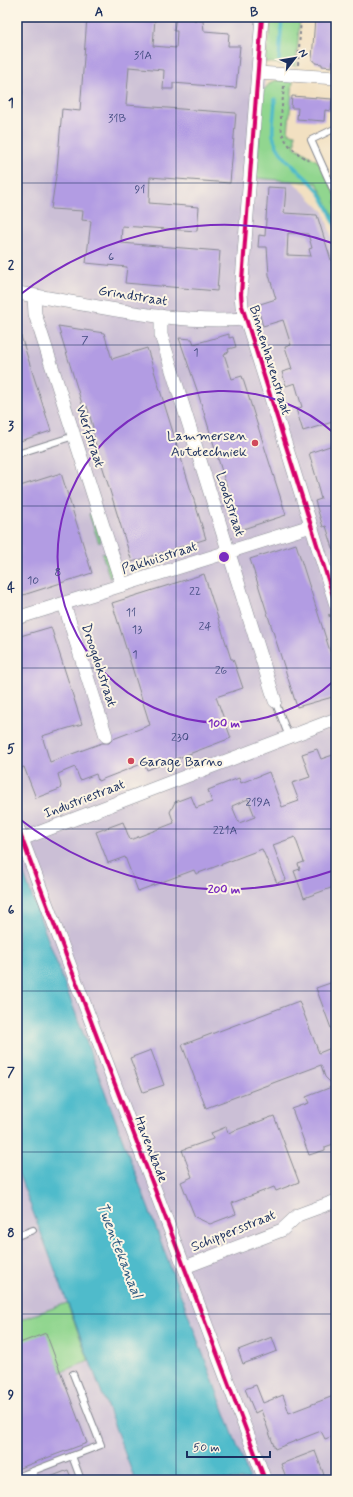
<svg xmlns="http://www.w3.org/2000/svg" width="353" height="1497" font-family="Mynerve,sans-serif">
	<style>
		.industrial { fill: #cbbfd6 }
		.green { fill: #91d68f; stroke: #568276 }
		.water { fill: #4fbbcb; stroke: #357594 }
		.lines { fill: none; stroke-linecap: round; stroke-linejoin: round }
		.stream { stroke: #4fbbcb; stroke-width: 3.5 }
		.building { fill: #b29ce3; fill-rule: evenodd }
		.service-casing { stroke: #868890; stroke-width: 8 }
		.minor-casing { stroke: #868890; stroke-width: 14 }
		.path { stroke: #868890; stroke-width: 2; stroke-dasharray: 3 3; stroke-linecap: butt }
		.service { stroke: #fff; stroke-width: 6 }
		.minor { stroke: #fff; stroke-width: 13 }
		.cycleway-casing { stroke: #fcf5e5; stroke-width: 6 }
		.cycleway { stroke: #d6006c; stroke-width: 4 }
		.grid { fill: none; stroke: #1b2f5e; stroke-width: 1; stroke-opacity: 0.55 }
		.ring { fill: none; stroke: #7b2cbf; stroke-width: 2 }
		.poi-dot { fill: #d1495b; stroke: #fcf5e5; stroke-width: 1.5 }
		.labels { text-anchor: middle; stroke-width: 4; stroke-linejoin: round; paint-order: stroke }
		.number-label { font-size: 12px; fill: #414a7f }
		.street-label { font-size: 14px; fill: #1b2f5e; stroke: #fcf5e5 }
		.poi-label { font-size: 14px; fill: #1b2f5e; stroke: #fcf5e5; text-anchor: end }
		.water-label { font-size: 15px; font-style: italic; fill: #2b597f; stroke: #fcf5e5 }
		.centre { fill: #7b2cbf; stroke: #fcf5e5; stroke-width: 2 }
		.ring-label { font-size: 12px; text-anchor: middle; font-weight: bold; fill: #7b2cbf; stroke: #fcf5e5; stroke-width: 4; stroke-linejoin: round; paint-order: stroke }
		.neatline { fill: none; stroke: #1b2f5e; stroke-width: 1.5 }
		.grid-label { font-size: 13px; text-anchor: middle; font-weight: bold; fill: #1b2f5e }
	</style>
	<rect width="100%" height="100%" fill="#fcf5e5"/>
	<filter id="ink" filterUnits="userSpaceOnUse"><feTurbulence type="fractalNoise" baseFrequency=".025" numOctaves="2"/><feDisplacementMap in="SourceGraphic" scale="8" xChannelSelector="R" yChannelSelector="G"/><feConvolveMatrix kernelMatrix="1 2 1 2 8 2 1 2 1" color-interpolation-filters="sRGB"/></filter>
	<filter id="wash" filterUnits="userSpaceOnUse"><feTurbulence type="fractalNoise" baseFrequency=".012" numOctaves="4" result="noise"/><feDisplacementMap in="SourceGraphic" scale="16" xChannelSelector="R" yChannelSelector="G"/><feGaussianBlur stdDeviation="0.9" result="paint"/><feColorMatrix in="noise" values="0 0 0 0 0 0 0 0 0 0 0 0 0 0 0 0 0 1.4 0 .05"/><feComposite in="paint" operator="in"/></filter>
	<g filter="url(#wash)">
		<rect width="100%" height="100%" fill="#f2e0c1"/>
		<!-- industrial -->
		<polygon class="industrial" points="17,17 259,17 272,161 324,212 336,252 336,1480 17,1480"/>
		<!-- green -->
		<g class="green">
			<polygon points="272,17 300,17 296,66 265,62"/>
			<polygon points="277,80 293,81 288,133 295,134 295,147 319,162 336,196 336,221 317,183 256,178 263,91 271,82"/>
			<polygon points="89,514 93,514 101,541 99,543"/>
			<polygon points="102,553 106,554 112,572 110,579"/>
			<polygon points="67,1303 89,1361 17,1389 17,1321"/>
		</g>
		<!-- water -->
		<polygon class="water" points="17,856 37,910 250,1480 135,1480 17,1170"/>
		<g class="lines">
			<!-- stream -->
			<g class="stream">
				<polyline points="279,60 282,17"/>
				<path d="M 275,99 C 275,110 272,124 273,135 C 277,158 303,172 317,189 C 325,200 331,214 336,227"/>
			</g>
		</g>
		<g id="blocks">
			<!-- building -->
			<g class="building">
				<polygon points="87,17 155,18 153,46 176,48 177,31 174,31 176,17 194,17 194,20 203,21 204,31 229,33 228,46 240,46 236,88 173,83 173,89 163,89 164,70 129,67 126,105 236,113 230,183 150,177 149,203 199,207 197,231 122,226 121,243 220,251 217,291 125,283 127,267 86,263 91,221 82,220 83,211 51,209 57,169 62,109 80,111"/>
				<polygon points="315,17 332,17 331,20 336,20 332,67 322,66 322,64 315,63 315,61 312,60"/>
				<polygon points="292,96 332,99 331,111 325,110 324,121 297,119 298,108 291,108"/>
				<path d="M 268,187 L 286,188 L 284,213 L 317,215 L 336,276 L 336,421 L 303,431 L 296,409 L 302,407 L 295,383 L 286,386 L 282,372 L 292,369 L 285,347 L 291,345 L 283,320 L 263,326 L 257,305 L 276,299 L 269,275 L 267,247 L 258,247 L 259,235 L 265,236 ZM 288,233 L 308,234 L 312,248 L 309,249 L 311,256 L 287,255 Z"/>
				<polygon points="58,326 104,333 112,359 147,348 206,539 132,562 94,439 92,428 93,427 87,406 83,407"/>
				<polygon points="17,330 19,330 51,431 17,442"/>
				<polygon points="229,334 229,338 233,337 236,347 228,349 229,352 224,354 232,379 242,376 286,515 240,530 197,390 179,338 192,339 194,344"/>
				<polygon points="336,444 336,551 334,551 326,526 323,527 315,501 321,499 318,488 319,487 309,453"/>
				<polygon points="61,473 92,573 17,597 17,487"/>
				<polygon points="296,544 336,670 336,696 297,707 250,559"/>
				<polygon points="204,574 231,659 233,659 243,688 216,697 231,738 147,770 144,763 98,781 96,774 80,780 75,767 58,774 61,786 60,789 36,798 24,767 17,769 17,637 51,627 82,724 42,736 50,762 102,743 109,743 113,739 150,725 112,603"/>
				<path d="M 317,749 L 321,759 L 336,754 L 336,886 L 304,898 L 294,871 L 300,869 L 298,864 L 304,862 L 295,837 L 273,845 L 286,880 L 277,883 L 262,849 L 196,874 L 194,870 L 138,891 L 125,857 L 108,863 L 96,832 L 123,822 L 130,840 L 174,823 L 170,812 L 175,802 L 191,796 L 196,808 L 212,802 L 208,790 L 239,778 L 241,783 L 269,772 L 282,807 L 299,801 L 292,783 L 310,777 L 302,754 ZM 248,799 L 255,817 L 239,823 L 232,806 Z"/>
				<polygon points="336,981 336,1038 335,1039 316,988"/>
				<polygon points="299,1001 319,1053 336,1046 336,1143 325,1147 325,1150 309,1155 292,1109 309,1103 306,1097 334,1086 325,1077 321,1065 206,1108 182,1045"/>
				<polygon points="151,1050 164,1085 143,1092 130,1058"/>
				<polygon points="274,1116 299,1182 276,1191 274,1187 232,1203 236,1214 210,1224 195,1217 181,1182 192,1177 182,1150 213,1139 211,1133 226,1127 228,1133"/>
				<polygon points="46,1333 87,1443 17,1469 17,1344"/>
				<polygon points="272,1337 277,1351 243,1364 238,1350"/>
				<polygon points="256,1385 263,1403 283,1395 289,1413 336,1395 336,1435 325,1439 321,1431 275,1449 261,1410 255,1413 245,1389"/>
				<polygon points="315,1451 326,1480 287,1480 281,1464"/>
				<polygon points="68,1470 72,1480 45,1480 45,1479"/>
			</g>
		</g>
	</g>
	<g filter="url(#ink)">
		<use href="#blocks" fill-opacity="0" stroke="#868890" stroke-width="1"/>
		<g class="lines">
			<defs>
				<g id="service">
					<polyline points="17,87 19,92 17,93"/>
					<polyline points="336,128 311,140 336,196"/>
					<polyline points="17,454 74,436"/>
					<polyline points="275,701 289,737"/>
					<polyline points="17,1236 33,1230"/>
					<polyline points="72,1456 81,1480"/>
					<polyline points="32,1472 35,1480"/>
					<polyline points="17,1477 101,1445 73,1374"/>
				</g>
				<g id="minor">
					<polyline points="262,17 241,294 242,306 336,605"/>
					<polyline points="258,73 336,78"/>
					<path d="M 17,293 C 92,304 169,325 245,319"/>
					<polyline points="34,296 35,314 122,585"/>
					<polyline points="161,316 161,335 275,701"/>
					<polyline points="64,604 106,736"/>
					<polyline points="17,618 311,526"/>
					<polyline points="17,826 265,1480"/>
					<polyline points="22,839 336,719"/>
					<polyline points="185,1267 282,1230 298,1215 336,1201"/>
				</g>
			</defs>
			<!-- service casing -->
			<use href="#service" class="service-casing"/>
			<!-- minor casing -->
			<use href="#minor" class="minor-casing"/>
			<!-- path -->
			<g class="path">
				<polyline points="298,65 301,17"/>
				<path d="M 284,86 C 281,126 272,139 311,162"/>
				<polyline points="329,614 336,636"/>
			</g>
			<!-- service -->
			<use href="#service" class="service"/>
			<!-- minor -->
			<use href="#minor" class="minor"/>
			<defs>
				<g id="cycleway">
					<polyline points="262,17 241,294 242,306 336,605"/>
					<polyline points="17,826 265,1480"/>
				</g>
			</defs>
			<!-- cycleway casing -->
			<use href="#cycleway" class="cycleway-casing"/>
			<!-- cycleway -->
			<use href="#cycleway" class="cycleway"/>
		</g>
	</g>
	<!-- grid -->
	<path class="grid" d="M 176,17 L 176,1480M 17,183 L 336,183M 17,345 L 336,345M 17,506 L 336,506M 17,668 L 336,668M 17,829 L 336,829M 17,991 L 336,991M 17,1152 L 336,1152M 17,1314 L 336,1314"/>
	<!-- distance rings -->
	<g class="ring">
		<path d="M335 680A166 166 0 1 1 335 434"/>
		<path d="M335 870A332 332 0 0 1 17 817M17 297A332 332 0 0 1 335 244"/>
	</g>
	<!-- markers -->
	<g class="poi-dot">
		<circle cx="255" cy="443" r="4"/>
		<circle cx="131" cy="761" r="4"/>
	</g>
	<g class="labels">
		<!-- number labels -->
		<g class="number-label">
			<text x="143" y="59">31A</text>
			<text x="117" y="122">31B</text>
			<text x="140" y="193">91</text>
			<text x="111" y="260">6</text>
			<text x="85" y="344">7</text>
			<text x="196" y="356">1</text>
			<text x="58" y="576">8</text>
			<text x="33" y="584">10</text>
			<text x="195" y="595">22</text>
			<text x="131" y="616">11</text>
			<text x="205" y="630">24</text>
			<text x="137" y="633">13</text>
			<text x="135" y="658">1</text>
			<text x="221" y="674">26</text>
			<text x="180" y="741">230</text>
			<text x="258" y="806">219A</text>
			<text x="225" y="834">221A</text>
		</g>
		<!-- street labels -->
		<g class="street-label">
			<text transform="translate(133 295) rotate(9)" y="5">Grindstraat</text>
			<text transform="translate(271 360) rotate(73)" y="5">Binnenhavenstraat</text>
			<text transform="translate(91 436) rotate(72)" y="5">Werfstraat</text>
			<text transform="translate(231 504) rotate(72)" y="5">Loodsstraat</text>
			<text transform="translate(159 557) rotate(-18)" y="5">Pakhuisstraat</text>
			<text transform="translate(100 665) rotate(72)" y="5">Droogdokstraat</text>
			<text transform="translate(84 798) rotate(-21)" y="5">Industriestraat</text>
			<text transform="translate(152 1149) rotate(69)" y="5">Havenkade</text>
			<text transform="translate(233 1230) rotate(-22)" y="5">Schippersstraat</text>
		</g>
		<!-- poi labels -->
		<g class="poi-label">
			<text x="247" y="440">Lammersen<tspan x="247" dy="16">Autotechniek</tspan></text>
			<text x="139" y="766" text-anchor="start">Garage Barno</text>
		</g>
		<!-- water labels -->
		<g class="water-label">
			<text transform="translate(120 1250) rotate(69)" y="5">Twentekanaal</text>
		</g>
	</g>
	<circle cx="224" cy="557" r="6" class="centre"/>
	<g class="ring-label">
		<text x="224" y="727">100 m</text>
		<text x="224" y="893">200 m</text>
	</g>
	<!-- margin -->
	<rect width="353" height="1497" fill="none" stroke="#fcf5e5" stroke-width="44"/>
	<!-- north arrow -->
	<g transform="translate(295 58) rotate(59)" stroke="#fcf5e5" stroke-width="3" paint-order="stroke">
	<path d="M0-3L7 15L0 10L-7 15Z" fill="#1b2f5e"/>
	<text y="-6" font-size="11" font-weight="bold" text-anchor="middle" fill="#1b2f5e">N</text>
	</g>
	<!-- scale -->
	<path d="M187 1451v6h83v-6" fill="none" stroke="#1b2f5e" stroke-width="2"/>
	<text x="193" y="1451" font-size="12" fill="#1b2f5e" stroke="#fcf5e5" stroke-width="3" paint-order="stroke">50 m</text>
	<rect x="22" y="22" width="309" height="1453" class="neatline"/>
	<g class="grid-label">
		<text x="99" y="16">A</text>
		<text x="254" y="16">B</text>
		<text x="11" y="107">1</text>
		<text x="11" y="269">2</text>
		<text x="11" y="430">3</text>
		<text x="11" y="592">4</text>
		<text x="11" y="753">5</text>
		<text x="11" y="914">6</text>
		<text x="11" y="1076">7</text>
		<text x="11" y="1237">8</text>
		<text x="11" y="1399">9</text>
	</g>
</svg>
